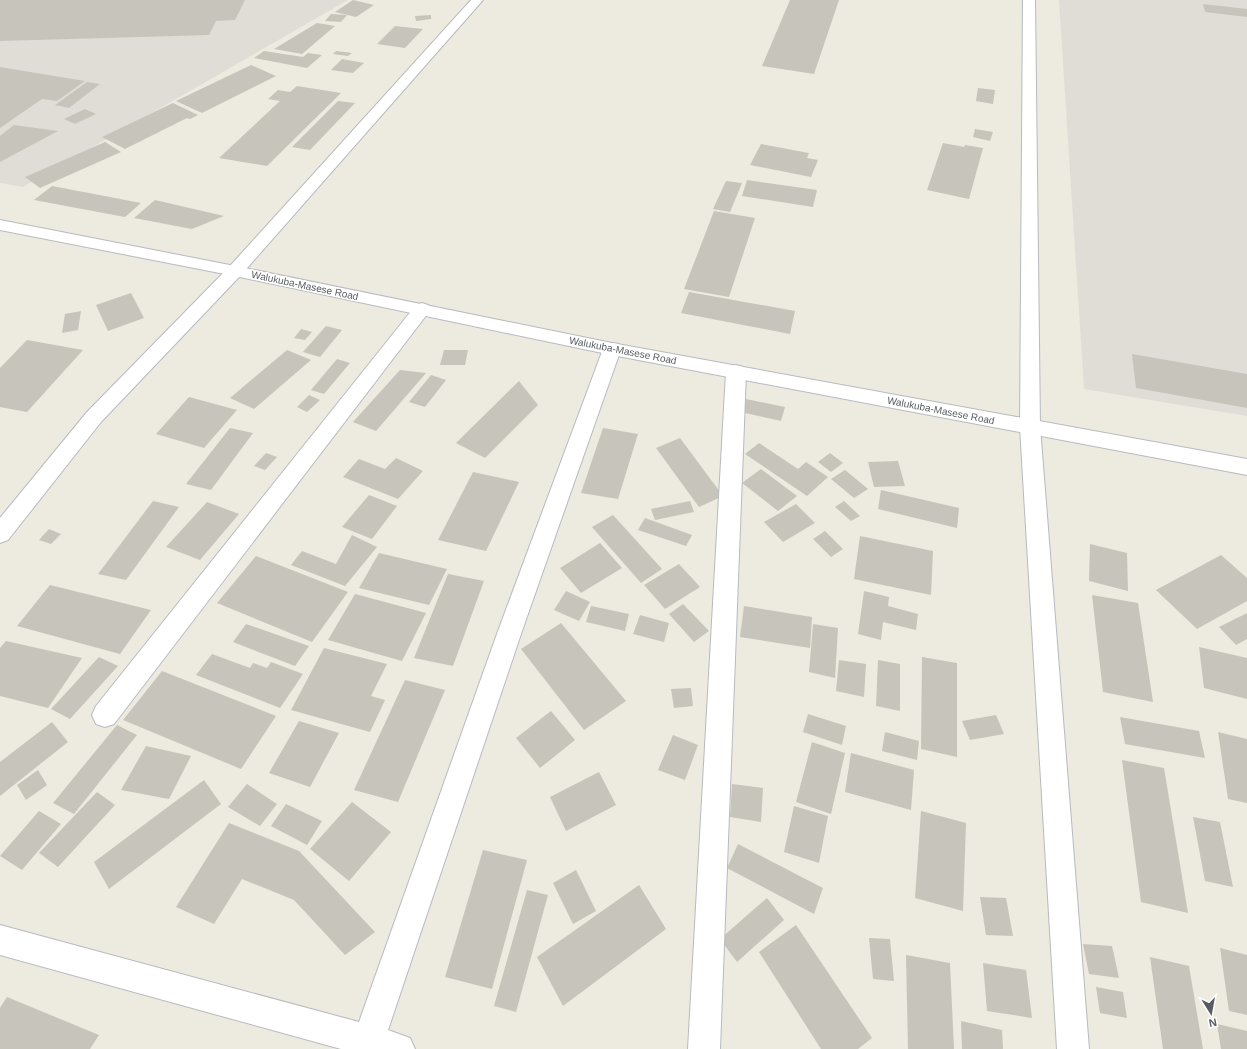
<svg xmlns="http://www.w3.org/2000/svg" width="1247" height="1049" font-family="Helvetica,sans-serif">
	<style>
		.industrial { fill: #e0ddd7 }
		.building { fill: #c7c4bc }
		.lines { fill: none; stroke-linecap: round; stroke-linejoin: round }
		.minor-casing { stroke: #b7babf; stroke-width: 2 }
		.tertiary-casing { stroke: #b7babf; stroke-width: 2 }
		.minor { fill: #fff; fill-rule: evenodd }
		.tertiary { fill: #fff; fill-rule: evenodd }
		.labels { text-anchor: middle; stroke-width: 3; stroke-linejoin: round; paint-order: stroke }
		.street-label { font-size: 10px; fill: #585c61; stroke: #fff }
	</style>
	<rect width="100%" height="100%" fill="#edeadf"/>
	<!-- industrial -->
	<g class="industrial">
		<polygon points="0,0 348,0 23,187 0,183"/>
		<polygon points="1059,0 1247,0 1247,416 1084,389"/>
	</g>
	<!-- building -->
	<g class="building">
		<polygon points="0,0 245,0 235,20 216,21 209,35 0,41"/>
		<polygon points="353,0 374,5 356,17 335,12"/>
		<polygon points="790,0 839,0 814,74 762,66"/>
		<polygon points="1203,4 1247,9 1247,17 1205,12"/>
		<polygon points="331,14 347,15 341,22 325,21"/>
		<polygon points="431,15 431,19 416,21 415,16"/>
		<polygon points="317,23 335,26 302,54 274,49"/>
		<polygon points="395,26 423,29 405,48 377,44"/>
		<polygon points="264,51 303,57 308,53 322,55 307,68 254,58"/>
		<polygon points="336,51 352,53 348,56 333,54"/>
		<polygon points="342,59 364,63 353,73 331,70"/>
		<polygon points="251,65 276,76 202,113 176,101"/>
		<polygon points="0,67 85,81 57,101 42,99 0,128"/>
		<polygon points="87,82 100,84 69,108 55,105"/>
		<polygon points="297,86 341,93 267,166 219,158 280,101 268,99 278,90 290,92"/>
		<polygon points="978,88 995,90 993,104 976,101"/>
		<polygon points="338,101 355,103 310,150 292,147"/>
		<polygon points="173,103 198,115 190,119 187,118 125,149 102,137"/>
		<polygon points="85,109 96,114 75,124 64,119"/>
		<polygon points="14,125 58,131 0,162 0,136"/>
		<polygon points="975,129 993,132 990,141 973,137"/>
		<polygon points="105,142 121,152 40,188 25,177"/>
		<polygon points="943,143 964,147 965,145 983,148 969,199 927,190"/>
		<polygon points="761,144 809,153 807,158 818,160 811,177 750,165"/>
		<polygon points="747,180 817,190 813,207 742,196"/>
		<polygon points="726,181 742,183 730,212 713,209"/>
		<polygon points="52,186 141,203 125,217 34,200"/>
		<polygon points="155,200 224,216 192,229 134,218"/>
		<polygon points="714,211 755,218 729,297 684,289"/>
		<polygon points="689,292 795,311 790,334 681,313"/>
		<polygon points="131,293 144,318 108,331 96,305"/>
		<polygon points="81,311 78,330 62,333 65,314"/>
		<polygon points="326,326 342,330 320,357 303,352"/>
		<polygon points="301,329 312,332 305,340 294,338"/>
		<polygon points="27,340 83,350 27,412 0,407 0,368"/>
		<polygon points="287,350 311,360 254,409 230,398"/>
		<polygon points="444,350 468,350 465,365 440,365"/>
		<polygon points="1132,354 1247,374 1247,408 1136,388"/>
		<polygon points="337,359 350,363 324,394 311,390"/>
		<polygon points="400,370 426,373 376,431 353,422"/>
		<polygon points="431,375 446,380 425,407 409,402"/>
		<polygon points="519,381 538,405 485,458 456,443"/>
		<polygon points="309,395 320,400 307,412 297,407"/>
		<polygon points="189,397 237,410 204,448 156,434"/>
		<polygon points="741,398 785,407 781,421 736,411"/>
		<polygon points="230,428 253,433 211,490 186,484"/>
		<polygon points="603,428 638,434 618,499 581,493"/>
		<polygon points="680,438 723,496 699,507 656,448"/>
		<polygon points="759,443 798,469 806,462 828,477 807,496 745,454"/>
		<polygon points="266,453 277,457 265,470 254,466"/>
		<polygon points="830,453 843,463 831,472 818,462"/>
		<polygon points="396,458 423,471 398,499 343,477 359,459 385,469"/>
		<polygon points="898,461 905,486 874,487 868,462"/>
		<polygon points="761,469 797,496 778,511 742,483"/>
		<polygon points="845,470 868,489 854,498 831,479"/>
		<polygon points="473,472 519,482 486,551 438,540"/>
		<polygon points="881,490 959,508 957,528 878,509"/>
		<polygon points="369,495 397,506 372,539 342,527"/>
		<polygon points="153,501 179,507 126,580 98,574"/>
		<polygon points="690,501 694,512 655,520 651,509"/>
		<polygon points="844,501 860,516 851,521 835,507"/>
		<polygon points="207,502 239,514 200,560 166,547"/>
		<polygon points="796,504 815,523 783,542 764,522"/>
		<polygon points="613,515 662,569 641,583 592,527"/>
		<polygon points="645,518 692,535 686,546 638,530"/>
		<polygon points="49,529 61,534 51,544 39,540"/>
		<polygon points="825,531 843,549 831,557 813,539"/>
		<polygon points="352,535 377,547 345,586 291,565 302,551 336,564"/>
		<polygon points="860,536 933,551 931,595 854,579"/>
		<polygon points="600,543 622,568 581,593 560,568"/>
		<polygon points="1090,544 1127,553 1128,591 1089,581"/>
		<polygon points="379,553 447,569 429,605 359,588"/>
		<polygon points="1221,555 1247,578 1247,601 1197,629 1156,590"/>
		<polygon points="256,556 348,592 312,642 217,603"/>
		<polygon points="679,564 700,587 665,609 644,585"/>
		<polygon points="448,574 484,581 453,666 414,658"/>
		<polygon points="50,585 151,610 120,654 17,626"/>
		<polygon points="566,591 590,602 579,621 554,610"/>
		<polygon points="864,591 889,597 888,606 918,614 916,630 883,622 881,640 858,634"/>
		<polygon points="355,594 426,613 402,661 328,640"/>
		<polygon points="1092,595 1138,603 1153,702 1103,692"/>
		<polygon points="683,604 709,631 694,642 669,614"/>
		<polygon points="591,606 629,614 625,631 586,622"/>
		<polygon points="744,606 812,617 810,648 740,637"/>
		<polygon points="1247,613 1247,639 1236,645 1219,627"/>
		<polygon points="640,615 669,623 664,642 633,634"/>
		<polygon points="561,623 626,701 584,730 521,649"/>
		<polygon points="246,624 309,646 295,666 233,642"/>
		<polygon points="813,624 838,628 835,678 809,672"/>
		<polygon points="6,641 82,658 48,708 0,696 0,648"/>
		<polygon points="1199,647 1247,658 1247,699 1204,688"/>
		<polygon points="324,648 387,664 371,696 385,700 370,732 291,710"/>
		<polygon points="212,654 250,668 253,663 267,668 271,662 303,674 280,708 196,675"/>
		<polygon points="99,657 118,666 70,719 51,709"/>
		<polygon points="922,657 957,663 957,757 921,749"/>
		<polygon points="839,660 866,664 864,697 836,691"/>
		<polygon points="878,660 900,664 900,711 876,706"/>
		<polygon points="162,671 276,716 241,769 123,720"/>
		<polygon points="405,680 445,690 398,802 354,790"/>
		<polygon points="691,688 693,706 674,708 671,689"/>
		<polygon points="551,711 575,740 540,768 516,738"/>
		<polygon points="808,714 846,726 842,745 803,732"/>
		<polygon points="996,715 1004,734 970,740 962,721"/>
		<polygon points="1120,717 1199,731 1205,758 1125,744"/>
		<polygon points="299,721 339,733 310,787 269,773"/>
		<polygon points="52,722 68,742 0,796 0,762"/>
		<polygon points="117,725 137,735 74,814 53,803"/>
		<polygon points="885,732 919,741 917,760 882,751"/>
		<polygon points="1218,732 1247,739 1247,803 1228,799"/>
		<polygon points="673,735 698,745 685,780 658,770"/>
		<polygon points="812,742 845,753 831,814 796,802"/>
		<polygon points="146,746 191,756 169,799 121,790"/>
		<polygon points="851,753 914,770 911,810 845,792"/>
		<polygon points="1122,760 1164,768 1188,913 1141,902"/>
		<polygon points="38,770 47,785 26,800 17,785"/>
		<polygon points="599,772 616,805 566,831 550,797"/>
		<polygon points="204,780 221,804 109,889 94,862"/>
		<polygon points="247,784 277,804 260,826 228,807"/>
		<polygon points="732,784 763,788 761,822 730,817"/>
		<polygon points="97,792 115,805 58,867 39,853"/>
		<polygon points="352,802 391,832 349,881 310,849"/>
		<polygon points="286,804 322,821 307,845 271,826"/>
		<polygon points="794,806 828,816 819,863 784,852"/>
		<polygon points="39,811 61,824 22,870 0,856"/>
		<polygon points="921,811 966,823 963,911 915,898"/>
		<polygon points="1193,817 1220,822 1233,887 1205,881"/>
		<polygon points="229,823 299,851 375,932 345,955 294,900 242,879 214,924 176,907"/>
		<polygon points="738,844 823,888 814,914 727,868"/>
		<polygon points="483,850 527,860 492,989 445,977"/>
		<polygon points="576,870 596,911 573,924 553,883"/>
		<polygon points="639,885 666,929 563,1006 537,957"/>
		<polygon points="527,890 548,895 516,1012 494,1006"/>
		<polygon points="980,897 1006,898 1013,936 986,935"/>
		<polygon points="767,898 784,920 737,962 720,939"/>
		<polygon points="796,925 872,1038 858,1049 821,1049 759,952"/>
		<polygon points="869,938 890,939 894,981 873,979"/>
		<polygon points="1083,944 1112,946 1119,978 1089,974"/>
		<polygon points="1220,948 1247,955 1247,1015 1229,1011"/>
		<polygon points="906,955 950,963 954,1049 908,1049"/>
		<polygon points="1150,957 1189,966 1203,1049 1163,1049"/>
		<polygon points="983,963 1026,970 1032,1018 987,1011"/>
		<polygon points="1096,987 1123,992 1127,1018 1100,1013"/>
		<polygon points="7,997 99,1035 90,1049 0,1049 0,1008"/>
		<polygon points="961,1021 1002,1030 1003,1049 962,1049"/>
		<polygon points="1217,1024 1247,1031 1247,1049 1221,1049"/>
	</g>
	<g class="lines">
		<defs>
			<g id="minor">
				<polygon points="471,0 483,0 241,275 101,422 8,540 0,543 0,518 87,412 229,267"/>
				<polygon points="1023,0 1035,0 1040,427 1089,1049 1057,1049 1020,427"/>
				<polygon points="422,303 428,305 431,309 428,313 114,724 105,727 96,724 92,715 96,706 416,305"/>
				<polygon points="612,343 619,344 621,349 522,631 388,1030 410,1038 415,1049 341,1049 0,955 0,925 359,1022 498,631 603,349 605,344"/>
				<polygon points="736,365 743,367 746,372 720,1049 688,1049 726,372 729,367"/>
			</g>
			<polygon id="tertiary" points="0,220 235,266 612,343 1247,459 1247,475 612,355 235,276 0,230"/>
		</defs>
		<!-- minor casing -->
		<use href="#minor" class="minor-casing"/>
		<!-- tertiary casing -->
		<use href="#tertiary" class="tertiary-casing"/>
		<!-- minor -->
		<use href="#minor" class="minor"/>
		<!-- tertiary -->
		<use href="#tertiary" class="tertiary"/>
	</g>
	<g class="labels">
		<!-- street labels -->
		<g class="street-label">
			<text transform="translate(305 285) rotate(12)" y="4">Walukuba-Masese Road</text>
			<text transform="translate(623 350) rotate(11)" y="4">Walukuba-Masese Road</text>
			<text transform="translate(941 410) rotate(11)" y="4">Walukuba-Masese Road</text>
		</g>
	</g>
	<!-- north arrow -->
	<g transform="translate(1211 1013) rotate(169)" stroke="#ffffff" stroke-width="3" paint-order="stroke">
	<path d="M0-3L7 15L0 10L-7 15Z" fill="#585c61"/>
	<text y="-6" font-size="11" font-weight="bold" text-anchor="middle" fill="#585c61">N</text>
	</g>
</svg>
